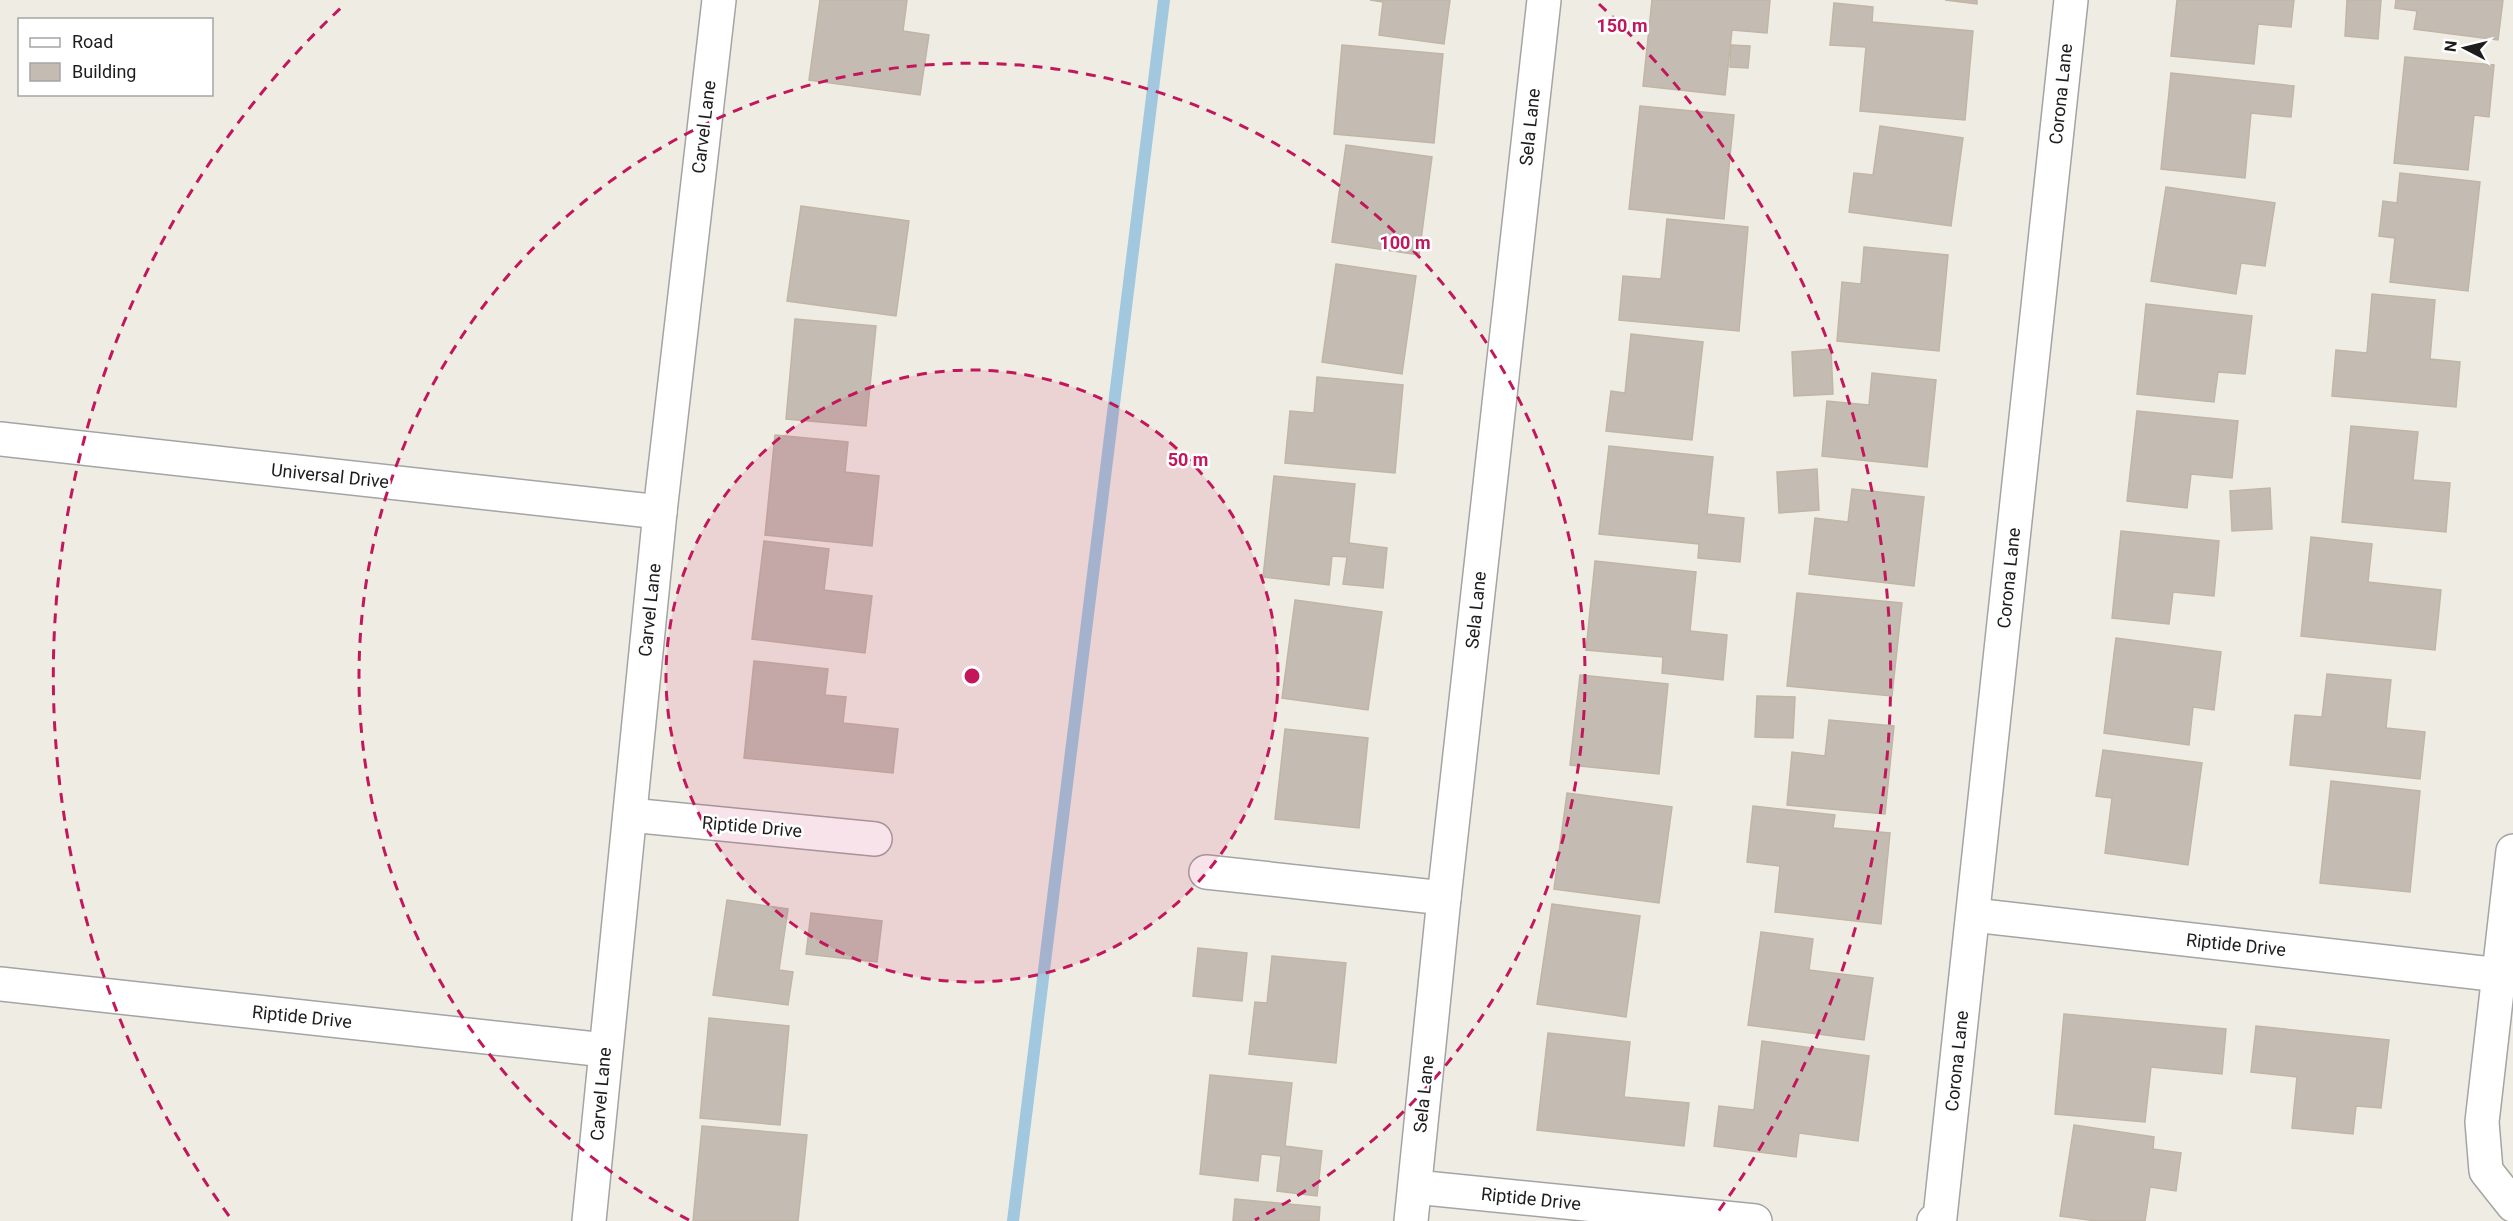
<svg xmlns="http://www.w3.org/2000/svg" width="2513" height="1221" font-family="Roboto,sans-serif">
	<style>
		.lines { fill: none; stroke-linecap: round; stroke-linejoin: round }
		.stream { stroke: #a1c8df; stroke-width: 12 }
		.building { fill: #c4bcb2; stroke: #c1b5a5; stroke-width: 1.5 }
		.street-casing { stroke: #a4a4a4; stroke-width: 36 }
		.street { stroke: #fff; stroke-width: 33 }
		.ring { fill: none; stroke: #c2185b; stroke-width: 3; stroke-dasharray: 10 8 }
		.labels { text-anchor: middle; stroke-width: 5; stroke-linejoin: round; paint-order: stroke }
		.street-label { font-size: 18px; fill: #1d1d1d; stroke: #fff }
		.centre { fill: #c2185b; stroke: #fff; stroke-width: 3 }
		.ring-label { font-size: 18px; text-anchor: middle; font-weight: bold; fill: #c2185b; stroke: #fff; stroke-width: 5; stroke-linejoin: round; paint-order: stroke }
	</style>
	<rect width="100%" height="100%" fill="#efede3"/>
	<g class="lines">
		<!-- stream -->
		<polyline class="stream" points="1013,1221 1164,0"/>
	</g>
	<!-- building -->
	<g class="building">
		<polygon points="820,0 907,0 903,31 929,35 920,95 809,80"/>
		<polygon points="1370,0 1450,0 1444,44 1379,35 1383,2"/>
		<polygon points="1652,0 1770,0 1767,33 1732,30 1725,95 1643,86"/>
		<polygon points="1945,0 1977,0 1977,4"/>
		<polygon points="2177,0 2294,0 2291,27 2258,24 2254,64 2171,56"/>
		<polygon points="2347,0 2381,0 2378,39 2345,36"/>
		<polygon points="2396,0 2503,0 2498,40 2414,29 2417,11 2395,8"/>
		<polygon points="1834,3 1873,7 1872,22 1973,31 1965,120 1860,111 1866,47 1830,45"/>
		<polygon points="1342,45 1443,54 1434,143 1334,134"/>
		<polygon points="1731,45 1750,46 1748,68 1730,67"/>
		<polygon points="2405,57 2494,65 2489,117 2474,115 2468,170 2394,163"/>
		<polygon points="2171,73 2294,86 2291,117 2251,113 2245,178 2161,169"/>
		<polygon points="1640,106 1734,115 1724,219 1629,209"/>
		<polygon points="1880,126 1963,138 1951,226 1849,212 1854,173 1873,175"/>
		<polygon points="1346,145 1432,157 1419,255 1332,242"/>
		<polygon points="2400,173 2480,182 2468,291 2390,282 2395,238 2379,236 2383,201 2397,203"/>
		<polygon points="2166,187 2275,203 2265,266 2241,263 2236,294 2151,281"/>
		<polygon points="801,206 909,221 896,316 787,301"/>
		<polygon points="1667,219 1748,227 1739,331 1619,320 1623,276 1661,279"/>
		<polygon points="1864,247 1948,255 1939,351 1837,341 1842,282 1861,284"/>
		<polygon points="1336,264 1416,276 1402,374 1322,362"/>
		<polygon points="2372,294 2435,300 2430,359 2460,362 2456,407 2332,396 2336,350 2367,353"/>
		<polygon points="2146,304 2252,316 2245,374 2218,372 2214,402 2137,394"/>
		<polygon points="795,319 876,326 866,426 786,419"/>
		<polygon points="1631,334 1703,342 1692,440 1606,431 1611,391 1625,393"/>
		<polygon points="1831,349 1833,394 1794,396 1792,352"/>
		<polygon points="1872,373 1936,380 1927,467 1822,456 1827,401 1869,405"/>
		<polygon points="1317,377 1403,385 1395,473 1285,463 1290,411 1314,413"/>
		<polygon points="2137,411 2238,421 2232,478 2191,474 2187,508 2127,501"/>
		<polygon points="2351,426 2418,432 2413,480 2450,483 2446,532 2342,522"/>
		<polygon points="775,435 848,442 845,472 879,476 872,546 765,535"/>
		<polygon points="1609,446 1713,457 1707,514 1744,518 1740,562 1698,558 1699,544 1599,534"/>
		<polygon points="1817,469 1819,510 1779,513 1777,472"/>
		<polygon points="1274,476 1355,484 1349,543 1387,548 1383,588 1343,584 1347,557 1332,556 1329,585 1263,577"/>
		<polygon points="2270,488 2272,529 2232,531 2230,491"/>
		<polygon points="1852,489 1924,497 1914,586 1809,574 1815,518 1848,522"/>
		<polygon points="2121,531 2219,541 2214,596 2173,592 2169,624 2112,618"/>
		<polygon points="2311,537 2372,544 2368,582 2441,590 2435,650 2301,636"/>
		<polygon points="764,541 829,549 824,590 872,596 865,653 752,639"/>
		<polygon points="1595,561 1696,572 1690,631 1727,635 1723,680 1662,673 1663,657 1586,650"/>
		<polygon points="1797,593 1902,603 1892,696 1787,686"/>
		<polygon points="1295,600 1382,612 1368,710 1282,698"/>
		<polygon points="2116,638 2221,652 2214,710 2193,707 2189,745 2104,733"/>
		<polygon points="754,661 828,669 825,695 846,697 843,723 898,729 893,773 744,758"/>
		<polygon points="2327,674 2391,680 2386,728 2425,732 2420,779 2290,765 2295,715 2322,717"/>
		<polygon points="1580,675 1668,684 1659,774 1570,765"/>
		<polygon points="1757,696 1795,697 1793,738 1755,737"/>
		<polygon points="1829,720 1894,726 1885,814 1787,805 1792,752 1825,756"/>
		<polygon points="1285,729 1368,738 1359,828 1275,819"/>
		<polygon points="2103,750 2202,763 2188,865 2105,853 2112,798 2096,796"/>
		<polygon points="2331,781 2420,791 2410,892 2320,883"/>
		<polygon points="1567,793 1672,807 1659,903 1554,889"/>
		<polygon points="1753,806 1835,815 1833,828 1890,833 1881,924 1775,912 1780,866 1747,862"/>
		<polygon points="727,900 788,909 779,970 793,972 788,1005 713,995"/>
		<polygon points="1552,904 1640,916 1626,1017 1537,1004"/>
		<polygon points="811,913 882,921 877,962 806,954"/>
		<polygon points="1761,932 1813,939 1809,970 1873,978 1864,1040 1748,1025"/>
		<polygon points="1198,948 1247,953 1242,1001 1193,996"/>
		<polygon points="1272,956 1346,963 1336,1063 1249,1054 1255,1002 1267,1003"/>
		<polygon points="2064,1014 2226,1029 2222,1074 2151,1067 2145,1122 2055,1114"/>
		<polygon points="709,1018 789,1026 780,1125 700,1118"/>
		<polygon points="2256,1026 2389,1040 2381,1108 2356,1106 2353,1134 2292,1128 2297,1077 2251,1072"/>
		<polygon points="1548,1033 1630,1042 1624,1097 1689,1103 1684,1146 1537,1130"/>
		<polygon points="1762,1041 1869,1056 1858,1141 1799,1133 1796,1157 1714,1146 1719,1106 1754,1110"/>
		<polygon points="1210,1075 1292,1083 1285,1146 1322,1151 1317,1196 1277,1191 1281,1156 1261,1154 1258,1181 1200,1174"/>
		<polygon points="2074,1125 2154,1137 2153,1149 2181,1153 2176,1191 2150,1187 2145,1221 2096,1221 2060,1216"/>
		<polygon points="702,1126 807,1135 798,1221 693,1221"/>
		<polygon points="1235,1199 1320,1207 1319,1221 1233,1221"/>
	</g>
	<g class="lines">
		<defs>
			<g id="street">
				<polyline points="0,439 660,512"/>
				<polyline points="630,815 875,839"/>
				<polyline points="2513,851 2482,1122 2486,1171 2513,1205"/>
				<polyline points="1206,872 1444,898"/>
				<polyline points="1973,915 2500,975"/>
				<polyline points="0,984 605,1050"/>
				<polyline points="1415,1187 1755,1221"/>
				<polyline points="589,1221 660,512 719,0"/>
				<polyline points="1411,1221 1444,898 1544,0"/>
				<polyline points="1934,1221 1940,1217 2071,0"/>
			</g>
		</defs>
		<!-- street casing -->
		<use href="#street" class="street-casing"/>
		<!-- street -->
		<use href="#street" class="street"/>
	</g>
	<!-- distance rings -->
	<circle cx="972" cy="676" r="306" fill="#c2185b" fill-opacity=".12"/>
	<g class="ring">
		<circle cx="972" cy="676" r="306"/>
		<path d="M689 1220A613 613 0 1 1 1255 1220"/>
		<path d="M229 1216A919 919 0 0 1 345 4M1599 4A919 919 0 0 1 1715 1216"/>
	</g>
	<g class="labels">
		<!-- street labels -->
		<g class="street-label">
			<text transform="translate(2061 94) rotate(-84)" y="6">Corona Lane</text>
			<text transform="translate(704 127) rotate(-83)" y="6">Carvel Lane</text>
			<text transform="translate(1530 127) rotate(-84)" y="6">Sela Lane</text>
			<text transform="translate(330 476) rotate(6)" y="6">Universal Drive</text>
			<text transform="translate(2009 578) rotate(-84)" y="6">Corona Lane</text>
			<text transform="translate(650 610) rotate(-84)" y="6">Carvel Lane</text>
			<text transform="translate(1476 610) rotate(-84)" y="6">Sela Lane</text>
			<text transform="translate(752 827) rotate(5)" y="6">Riptide Drive</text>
			<text transform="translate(2236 945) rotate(6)" y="6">Riptide Drive</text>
			<text transform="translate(302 1017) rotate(6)" y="6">Riptide Drive</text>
			<text transform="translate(1957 1061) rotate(-84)" y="6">Corona Lane</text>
			<text transform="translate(601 1094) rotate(-85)" y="6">Carvel Lane</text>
			<text transform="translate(1424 1094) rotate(-84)" y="6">Sela Lane</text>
			<text transform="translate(1531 1199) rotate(6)" y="6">Riptide Drive</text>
		</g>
	</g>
	<circle cx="972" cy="676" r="9" class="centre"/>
	<g class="ring-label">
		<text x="1622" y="32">150 m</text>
		<text x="1405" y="249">100 m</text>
		<text x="1188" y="466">50 m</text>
	</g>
	<!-- legend -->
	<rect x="18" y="18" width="195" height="78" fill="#ffffff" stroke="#a5a5a5" stroke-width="1.5"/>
	<rect x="30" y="38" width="30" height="9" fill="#ffffff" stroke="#a5a5a5" stroke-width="1.5"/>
	<text x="72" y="48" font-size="18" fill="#1d1d1d">Road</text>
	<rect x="30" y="63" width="30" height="18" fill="#c4bcb2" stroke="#a5a5a5" stroke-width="1.5"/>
	<text x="72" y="78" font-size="18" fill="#1d1d1d">Building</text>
	<!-- north arrow -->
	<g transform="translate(2465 48) rotate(277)" stroke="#ffffff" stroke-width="4.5" paint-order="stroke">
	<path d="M0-4.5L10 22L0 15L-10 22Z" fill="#1d1d1d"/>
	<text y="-9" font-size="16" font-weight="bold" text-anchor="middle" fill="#1d1d1d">N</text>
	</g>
</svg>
